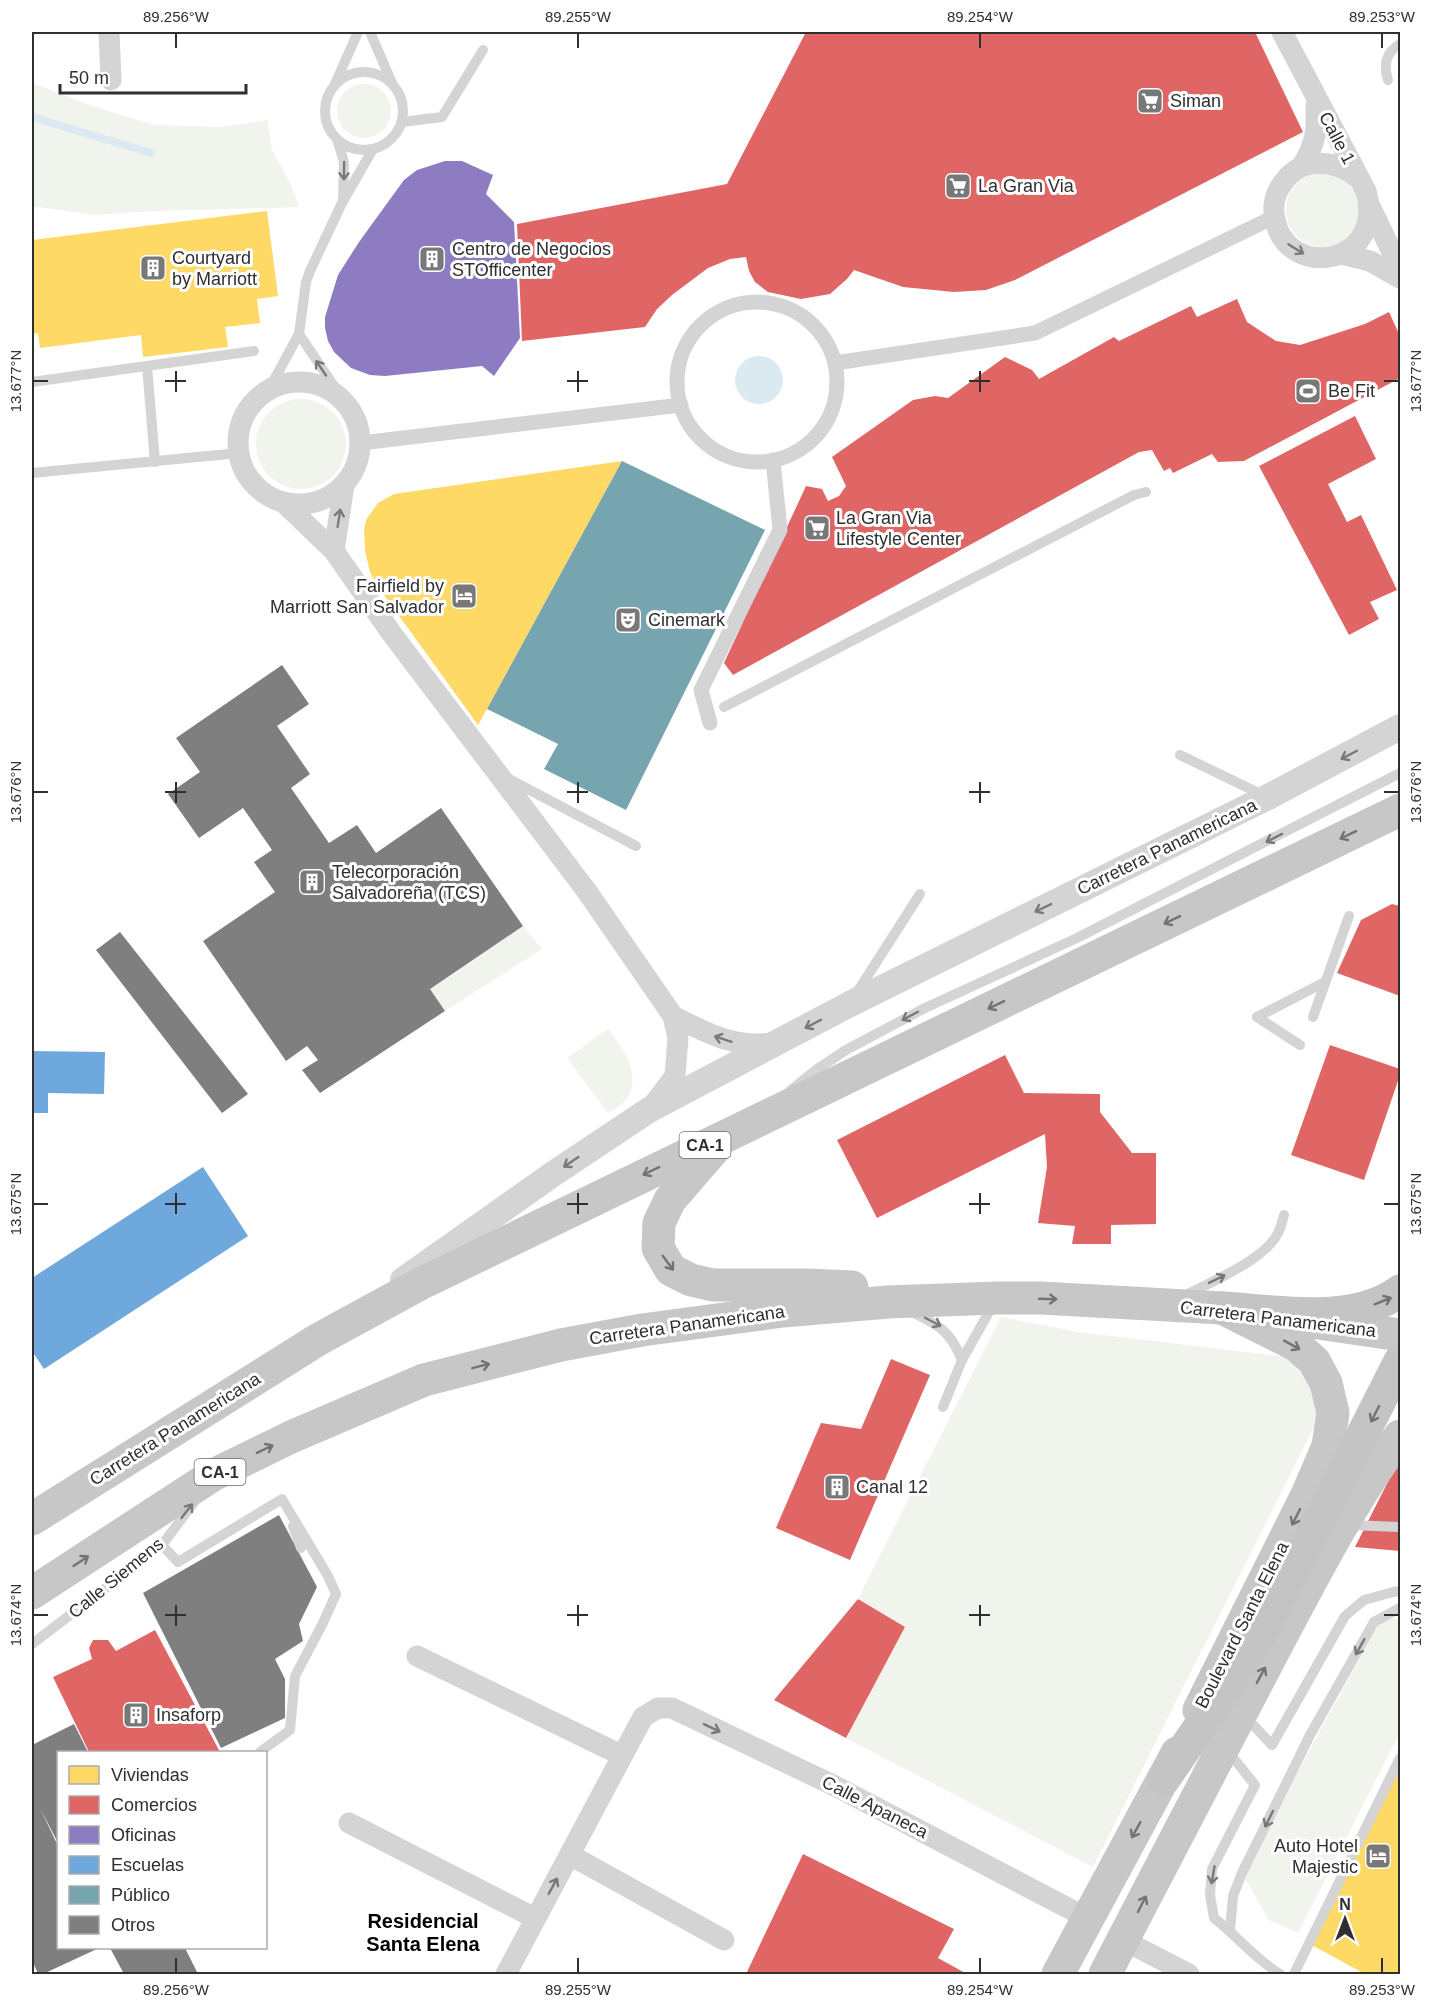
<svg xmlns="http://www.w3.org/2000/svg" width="1432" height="2006" font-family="Arial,sans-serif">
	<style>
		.green { fill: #f1f4ed }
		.water { fill: #dbeaf0 }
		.homes { fill: #ffd966 }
		.shops { fill: #e06666 }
		.offices { fill: #8e7cc3 }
		.schools { fill: #6fa8dc }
		.public { fill: #76a5af }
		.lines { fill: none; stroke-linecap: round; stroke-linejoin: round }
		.stream { stroke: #dbeaf0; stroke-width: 8 }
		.building { fill: #7f7f7f }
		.service { stroke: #d4d4d4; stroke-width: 10 }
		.pedestrian { stroke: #d4d4d4; stroke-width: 15 }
		.minor { stroke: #d4d4d4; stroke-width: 21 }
		.tertiary { stroke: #d4d4d4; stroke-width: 26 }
		.primary { stroke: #c7c7c7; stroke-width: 33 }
		.trunk { stroke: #c4c4c4; stroke-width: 33 }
		.oneway { stroke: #797979 }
		.oneway2 { stroke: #737373 }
		.oneway3 { stroke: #727272 }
		.ticks { fill: none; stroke: #2f2f2f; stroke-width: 2 }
		.labels { text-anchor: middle; stroke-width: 6; stroke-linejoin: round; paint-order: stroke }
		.shield { fill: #fff; stroke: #6d6d6d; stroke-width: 1.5 }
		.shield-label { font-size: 16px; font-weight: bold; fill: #2f2f2f }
		.poi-label { font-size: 18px; fill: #2f2f2f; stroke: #fff; text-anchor: start }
		.street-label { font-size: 18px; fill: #2f2f2f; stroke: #fff }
		.neighbourhood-label { font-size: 20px; font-weight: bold; fill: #000; stroke: #fff }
		.neatline { fill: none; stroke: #2f2f2f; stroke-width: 2 }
		.ticks-label { font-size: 15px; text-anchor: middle; fill: #2f2f2f }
	</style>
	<rect width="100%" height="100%" fill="#fff"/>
	<!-- green -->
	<g class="green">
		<polygon points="32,83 92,106 154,125 220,127 267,120 272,150 292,187 299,207 152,211 94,215 32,206"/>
		<circle cx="364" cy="111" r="27"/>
		<circle cx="1323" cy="210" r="37"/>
		<circle cx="301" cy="444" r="45"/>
		<polygon points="523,926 542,949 445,1011 430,989"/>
		<path d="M 608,1029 C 623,1049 645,1078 624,1102 C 620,1106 613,1110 608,1113 L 567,1058 Z"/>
		<polygon points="1001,1317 1078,1332 1295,1358 1319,1400 1316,1423 1093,1867 846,1738 905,1627 858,1599"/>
		<polygon points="1382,1618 1400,1619 1400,1732 1298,1933 1269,1920 1242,1873"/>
	</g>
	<!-- water -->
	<circle class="water" cx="759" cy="380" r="24"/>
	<!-- homes -->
	<g class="homes">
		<polygon points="267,211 278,296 257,299 260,323 225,327 228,347 143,357 141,335 40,348 38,333 32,334 32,240"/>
		<polygon points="622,461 487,709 478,725 376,584 370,572 365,551 364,530 366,520 378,503 394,494"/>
		<polygon points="1400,1767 1400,1971 1399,1974 1365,1974 1310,1944"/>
	</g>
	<!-- shops -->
	<g class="shops">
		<polygon points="806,32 1255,32 1303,132 1015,280 986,290 954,292 903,287 854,270 847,279 830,294 801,299 768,292 755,282 749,271 746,257 730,259 708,268 672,295 657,309 645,327 522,341 517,224 727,184"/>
		<polygon points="1237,299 1247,322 1276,341 1300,345 1365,324 1389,312 1400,336 1400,378 1244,461 1218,462 1212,454 1173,473 1170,468 1164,471 1152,450 1139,452 733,675 724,663 806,486 822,489 828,501 839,496 846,486 832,457 913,400 935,396 948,398 1005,357 1032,370 1039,379 1114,337 1119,341 1191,306 1197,317"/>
		<polygon points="1355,416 1376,459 1328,484 1347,522 1361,515 1397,590 1370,602 1379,619 1349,635 1259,466"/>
		<polygon points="1392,904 1400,906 1400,996 1337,973 1361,920"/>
		<polygon points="1330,1045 1400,1069 1400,1075 1364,1180 1291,1155"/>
		<polygon points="1005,1055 1024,1093 1100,1094 1100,1112 1132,1153 1156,1153 1156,1224 1111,1225 1111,1244 1072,1244 1075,1226 1038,1223 1047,1167 1045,1134 877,1218 837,1140"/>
		<polygon points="891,1359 930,1375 850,1560 776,1528 821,1423 861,1429"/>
		<polygon points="1400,1458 1400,1551 1355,1547"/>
		<polygon points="858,1599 905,1627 846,1738 774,1700"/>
		<polygon points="155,1630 220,1752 89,1752 53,1677 92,1659 89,1648 93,1640 108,1640 116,1651"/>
		<polygon points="803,1854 954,1929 938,1958 967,1974 746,1974"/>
	</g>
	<!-- offices -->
	<polygon class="offices" points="445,161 462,161 493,175 486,194 514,222 520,338 494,376 482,366 385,376 370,375 351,368 334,352 328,341 325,328 325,317 338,275 359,242 404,180 417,170"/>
	<!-- schools -->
	<g class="schools">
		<polygon points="32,1051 105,1052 104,1094 48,1093 48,1113 32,1113"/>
		<polygon points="203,1167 248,1236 44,1369 32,1351 32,1278"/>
	</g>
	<!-- public -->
	<polygon class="public" points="622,461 765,530 626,810 544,769 558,744 487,709"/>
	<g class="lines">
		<!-- stream -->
		<polyline class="stream" points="32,117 151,153"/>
	</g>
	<!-- building -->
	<g class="building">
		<polygon points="282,665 309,704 277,726 310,774 291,788 329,843 357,825 376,853 441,808 523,926 430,989 445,1011 320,1093 302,1070 318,1060 307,1046 286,1061 203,941 275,892 254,862 272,850 243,808 199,838 168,794 200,772 176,738"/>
		<polygon points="120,932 248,1094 222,1113 96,950"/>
		<polygon points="279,1515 317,1587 299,1624 303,1641 275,1659 285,1679 285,1718 221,1748 143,1593"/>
		<polygon points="74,1724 88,1752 58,1752 58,1843 40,1808 58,1846 58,1948 99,1948 43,1974 38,1974 32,1960 32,1745"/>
		<polygon points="110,1948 185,1948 198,1974 124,1974"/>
	</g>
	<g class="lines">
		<!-- service -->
		<g class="service">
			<polyline points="370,32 392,83"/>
			<circle cx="364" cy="111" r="39"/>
			<path d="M 1388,80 C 1383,65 1386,52 1400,44"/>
			<polyline points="335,84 358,32"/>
			<polyline points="402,122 442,117 483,50"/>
			<polyline points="337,139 344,162 343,201"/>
			<polyline points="299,334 344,401"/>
			<polyline points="147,366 155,462"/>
			<polyline points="32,382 254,351"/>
			<polyline points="268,391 299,334 306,282 310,271 342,203 373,149"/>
			<polyline points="32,473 239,453"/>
			<polyline points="724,707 1134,495 1146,492"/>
			<polyline points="1180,755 1265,796"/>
			<polyline points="509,779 636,846"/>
			<polyline points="856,994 920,894"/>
			<polyline points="1257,1017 1325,982"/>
			<polyline points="1257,1017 1300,1045"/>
			<polyline points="1313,1017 1349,916"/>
			<polyline points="790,1091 816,1070 846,1050 925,1008 1077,938 1400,773"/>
			<path d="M 1184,1296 C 1209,1283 1266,1259 1278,1233 C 1281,1228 1282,1221 1284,1215"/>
			<path d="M 910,1311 C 937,1324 950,1330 962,1360"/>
			<polyline points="943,1407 962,1360 994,1303"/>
			<polyline points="1348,1525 1400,1527"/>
			<polyline points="293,1526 301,1548"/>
			<polyline points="162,1545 178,1562 282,1499 328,1576 336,1594 322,1625 295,1676 290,1730 260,1752"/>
			<polyline points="32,1644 162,1545 195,1501"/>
			<polyline points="1244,1715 1272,1745 1345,1616 1364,1600 1393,1592 1400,1591"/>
			<path d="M 1227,1750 L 1255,1785 L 1212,1869 L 1210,1895 L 1214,1918 C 1237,1936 1255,1959 1280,1974"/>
			<polyline points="1230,1930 1233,1896 1242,1873 1310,1735 1374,1622 1400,1608"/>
			<polyline points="1294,1974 1400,1758"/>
		</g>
		<!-- pedestrian -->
		<g class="pedestrian">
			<circle cx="757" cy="382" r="80"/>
			<polyline points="835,363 1035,333 1274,217"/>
			<polyline points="361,443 681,405"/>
			<polyline points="710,723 701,690 780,530 773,460"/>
		</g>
		<!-- minor -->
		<g class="minor">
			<polyline points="109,32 111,80"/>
			<path d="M 1282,32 L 1366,191 C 1387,266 1286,281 1275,219 C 1272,207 1275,194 1282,184 C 1301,156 1334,159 1358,178"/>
			<path d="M 1302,166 C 1316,143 1317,131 1316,104"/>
			<polyline points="1370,206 1400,269"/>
			<polyline points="1341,254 1370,261 1400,278"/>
			<circle cx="299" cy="443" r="61"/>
			<polyline points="284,503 334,551 392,634 586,890 673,1016 678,1038 675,1076 653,1105"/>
			<polyline points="334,551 344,485"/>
			<path d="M 673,1016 C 708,1034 734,1048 774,1043"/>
			<polyline points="417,1656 621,1755"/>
			<polyline points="349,1823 535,1918"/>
			<polyline points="570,1855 724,1940"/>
			<polyline points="1123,1940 1189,1974"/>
			<polyline points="506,1974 643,1717 658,1708 672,1708 835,1786 1087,1918"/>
		</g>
		<!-- tertiary -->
		<polyline class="tertiary" points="403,1280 553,1174 649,1110 850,1004 1268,797 1400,727"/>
		<!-- primary -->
		<g class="primary">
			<polyline points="715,1148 670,1200 659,1223 658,1248 671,1270 691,1280 713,1285 807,1285 852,1287"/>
			<polyline points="1304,1321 1400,1335"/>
			<polyline points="32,1519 319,1339 420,1284 1400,810"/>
			<polyline points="32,1593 213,1475 291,1437 424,1380 561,1345 642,1330 783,1311 888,1302 997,1298 1041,1298 1222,1308 1250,1312"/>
			<polyline points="1199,1710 1307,1495 1328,1446 1333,1413 1326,1383 1314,1361 1296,1345 1226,1310"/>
			<polyline points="1058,1974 1177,1753"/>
			<path d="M 1105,1974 C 1161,1868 1215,1762 1271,1656 C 1311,1581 1349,1505 1400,1436"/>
		</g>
		<!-- trunk -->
		<g class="trunk">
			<path d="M 1222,1308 C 1277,1311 1353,1326 1400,1291"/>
			<polyline points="1164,1779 1233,1678 1265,1627 1400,1361"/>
		</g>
	</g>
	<!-- one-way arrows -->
	<defs><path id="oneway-shaft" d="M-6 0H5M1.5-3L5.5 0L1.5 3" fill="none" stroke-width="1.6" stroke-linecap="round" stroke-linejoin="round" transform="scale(1.5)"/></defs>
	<g class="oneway">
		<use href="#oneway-shaft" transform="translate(344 171) rotate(91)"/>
		<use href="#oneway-shaft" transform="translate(1296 249) rotate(32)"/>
		<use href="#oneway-shaft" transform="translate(321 368) rotate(-124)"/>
		<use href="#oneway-shaft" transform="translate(339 518) rotate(-81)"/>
		<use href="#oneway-shaft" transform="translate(1349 755) rotate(152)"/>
		<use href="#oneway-shaft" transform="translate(1274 838) rotate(153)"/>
		<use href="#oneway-shaft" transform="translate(1043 908) rotate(154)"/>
		<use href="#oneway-shaft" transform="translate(910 1016) rotate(152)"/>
		<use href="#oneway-shaft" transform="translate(813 1024) rotate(152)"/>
		<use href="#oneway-shaft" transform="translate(723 1039) rotate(-162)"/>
		<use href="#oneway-shaft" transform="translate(571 1162) rotate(146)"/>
		<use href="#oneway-shaft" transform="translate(1217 1279) rotate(-26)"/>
		<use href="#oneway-shaft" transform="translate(933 1322) rotate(28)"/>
		<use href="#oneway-shaft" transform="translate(187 1511) rotate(-52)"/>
		<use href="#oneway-shaft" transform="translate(1360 1647) rotate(119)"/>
		<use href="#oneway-shaft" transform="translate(712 1728) rotate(25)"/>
		<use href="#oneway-shaft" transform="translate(1269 1819) rotate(116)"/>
		<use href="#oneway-shaft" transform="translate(1213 1875) rotate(100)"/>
		<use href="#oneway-shaft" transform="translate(553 1886) rotate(-61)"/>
	</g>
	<g class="oneway2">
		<use href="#oneway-shaft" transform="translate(1348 835) rotate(154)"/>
		<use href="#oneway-shaft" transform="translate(1172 920) rotate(154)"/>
		<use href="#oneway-shaft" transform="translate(996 1005) rotate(154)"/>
		<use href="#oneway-shaft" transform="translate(651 1171) rotate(154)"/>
		<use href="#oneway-shaft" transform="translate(668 1263) rotate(54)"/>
		<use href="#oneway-shaft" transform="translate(1048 1299) rotate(2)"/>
		<use href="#oneway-shaft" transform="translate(1292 1345) rotate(29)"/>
		<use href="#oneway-shaft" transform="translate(481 1366) rotate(-14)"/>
		<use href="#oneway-shaft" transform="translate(265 1449) rotate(-26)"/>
		<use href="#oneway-shaft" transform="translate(1296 1517) rotate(117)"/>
		<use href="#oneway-shaft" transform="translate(81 1561) rotate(-33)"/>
		<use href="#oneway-shaft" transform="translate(1261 1675) rotate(-62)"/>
		<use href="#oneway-shaft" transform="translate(1136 1830) rotate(119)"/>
		<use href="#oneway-shaft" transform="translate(1142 1904) rotate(-63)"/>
	</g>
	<g class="oneway3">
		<use href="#oneway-shaft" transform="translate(1383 1301) rotate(-22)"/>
		<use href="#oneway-shaft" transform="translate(1375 1414) rotate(117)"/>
	</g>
	<!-- ticks -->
	<path class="ticks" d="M 176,33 L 176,48M 578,33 L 578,48M 980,33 L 980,48M 1382,33 L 1382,48M 176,371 L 176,392M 578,371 L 578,392M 980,371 L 980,392M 33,381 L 48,381M 165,381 L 186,381M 567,381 L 588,381M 969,381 L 990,381M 1384,381 L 1399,381M 176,782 L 176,803M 578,782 L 578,803M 980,782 L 980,803M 33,792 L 48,792M 165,792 L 186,792M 567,792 L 588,792M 969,792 L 990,792M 1384,792 L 1399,792M 176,1193 L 176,1214M 578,1193 L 578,1214M 980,1193 L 980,1214M 33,1204 L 48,1204M 165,1204 L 186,1204M 567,1204 L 588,1204M 969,1204 L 990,1204M 1384,1204 L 1399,1204M 176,1605 L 176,1626M 578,1605 L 578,1626M 980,1605 L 980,1626M 33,1615 L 48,1615M 165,1615 L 186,1615M 567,1615 L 588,1615M 969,1615 L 990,1615M 1384,1615 L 1399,1615M 176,1958 L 176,1973M 578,1958 L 578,1973M 980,1958 L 980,1973M 1382,1958 L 1382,1973"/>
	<!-- icons -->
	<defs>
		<symbol id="supermarket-square" viewBox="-11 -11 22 22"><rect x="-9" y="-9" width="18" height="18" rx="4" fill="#787878" stroke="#fff"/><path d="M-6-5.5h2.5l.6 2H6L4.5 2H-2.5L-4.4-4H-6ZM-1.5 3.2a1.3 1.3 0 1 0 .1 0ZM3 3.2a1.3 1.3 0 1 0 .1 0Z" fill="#fff"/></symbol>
		<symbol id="building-square" viewBox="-11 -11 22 22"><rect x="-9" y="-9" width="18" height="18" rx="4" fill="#787878" stroke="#fff"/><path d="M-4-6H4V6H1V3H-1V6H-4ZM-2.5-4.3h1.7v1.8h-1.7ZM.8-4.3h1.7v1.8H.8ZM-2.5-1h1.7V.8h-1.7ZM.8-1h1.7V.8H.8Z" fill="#fff"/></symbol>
		<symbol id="stadium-square" viewBox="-11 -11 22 22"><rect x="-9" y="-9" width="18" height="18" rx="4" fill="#787878" stroke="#fff"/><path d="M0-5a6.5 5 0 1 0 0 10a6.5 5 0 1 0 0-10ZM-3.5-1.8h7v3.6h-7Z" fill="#fff"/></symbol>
		<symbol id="hotel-square" viewBox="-11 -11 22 22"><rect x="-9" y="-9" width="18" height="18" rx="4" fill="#787878" stroke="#fff"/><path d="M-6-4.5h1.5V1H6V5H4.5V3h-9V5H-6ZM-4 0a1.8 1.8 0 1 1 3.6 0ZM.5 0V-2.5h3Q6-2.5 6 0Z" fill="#fff"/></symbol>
		<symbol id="theatre-square" viewBox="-11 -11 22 22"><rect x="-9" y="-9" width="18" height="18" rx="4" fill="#787878" stroke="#fff"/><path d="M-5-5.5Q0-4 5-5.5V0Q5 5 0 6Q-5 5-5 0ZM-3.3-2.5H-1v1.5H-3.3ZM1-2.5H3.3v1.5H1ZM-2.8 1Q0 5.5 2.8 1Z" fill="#fff"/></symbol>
	</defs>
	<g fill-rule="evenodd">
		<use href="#supermarket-square" x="1135" y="86" width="30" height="30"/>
		<use href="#supermarket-square" x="943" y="171" width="30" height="30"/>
		<use href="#building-square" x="417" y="244" width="30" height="30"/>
		<use href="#building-square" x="138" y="253" width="30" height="30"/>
		<use href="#stadium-square" x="1293" y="376" width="30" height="30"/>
		<use href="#supermarket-square" x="802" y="513" width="30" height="30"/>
		<use href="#hotel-square" x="449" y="581" width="30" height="30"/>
		<use href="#theatre-square" x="613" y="605" width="30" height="30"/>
		<use href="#building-square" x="297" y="867" width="30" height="30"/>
		<use href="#building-square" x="822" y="1472" width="30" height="30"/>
		<use href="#building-square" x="121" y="1700" width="30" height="30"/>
		<use href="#hotel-square" x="1363" y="1841" width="30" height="30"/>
	</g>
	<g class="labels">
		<!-- shield labels -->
		<g class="shield">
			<rect x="679.5" y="1132" width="51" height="26" rx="4.5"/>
			<rect x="194.5" y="1459" width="51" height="26" rx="4.5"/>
		</g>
		<g class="shield-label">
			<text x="705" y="1151">CA-1</text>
			<text x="220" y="1478">CA-1</text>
		</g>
		<!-- poi labels -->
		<g class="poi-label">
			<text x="1170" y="107">Siman</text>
			<text x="978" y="192">La Gran Via</text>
			<text x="452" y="255">Centro de Negocios<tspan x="452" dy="21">STOfficenter</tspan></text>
			<text x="172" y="264">Courtyard<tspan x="172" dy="21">by Marriott</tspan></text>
			<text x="1328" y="397">Be Fit</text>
			<text x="836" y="524">La Gran Via<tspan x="836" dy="21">Lifestyle Center</tspan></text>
			<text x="444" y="592" text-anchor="end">Fairfield by<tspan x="444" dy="21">Marriott San Salvador</tspan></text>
			<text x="648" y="626">Cinemark</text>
			<text x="332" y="878">Telecorporación<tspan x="332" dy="21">Salvadoreña (TCS)</tspan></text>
			<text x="856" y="1493">Canal 12</text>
			<text x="156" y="1721">Insaforp</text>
			<text x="1358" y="1852" text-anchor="end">Auto Hotel<tspan x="1358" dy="21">Majestic</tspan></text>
		</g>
		<!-- street labels -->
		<g class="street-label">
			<text transform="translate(1337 138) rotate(62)" y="6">Calle 1</text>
			<text transform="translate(1167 847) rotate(-26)" y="6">Carretera Panamericana</text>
			<text transform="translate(1278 1319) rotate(7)" y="6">Carretera Panamericana</text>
			<text transform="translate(687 1325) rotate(-8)" y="6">Carretera Panamericana</text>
			<text transform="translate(175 1429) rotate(-32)" y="6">Carretera Panamericana</text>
			<text transform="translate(116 1578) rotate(-39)" y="6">Calle Siemens</text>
			<text transform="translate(1242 1625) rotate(-63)" y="6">Boulevard Santa Elena</text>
			<text transform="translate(875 1807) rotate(27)" y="6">Calle Apaneca</text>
		</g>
		<!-- neighbourhood labels -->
		<g class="neighbourhood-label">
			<text x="423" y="1928">Residencial<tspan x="423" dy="23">Santa Elena</tspan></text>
		</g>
	</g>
	<!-- border -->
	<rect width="1432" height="2006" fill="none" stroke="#ffffff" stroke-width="66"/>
	<!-- legend -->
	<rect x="57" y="1751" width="210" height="198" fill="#ffffff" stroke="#acacac" stroke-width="1.5"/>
	<rect x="69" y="1766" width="30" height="18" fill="#ffd966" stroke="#acacac" stroke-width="1.5"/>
	<text x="111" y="1781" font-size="18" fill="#2f2f2f">Viviendas</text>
	<rect x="69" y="1796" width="30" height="18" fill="#e06666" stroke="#acacac" stroke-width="1.5"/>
	<text x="111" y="1811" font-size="18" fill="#2f2f2f">Comercios</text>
	<rect x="69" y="1826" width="30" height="18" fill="#8e7cc3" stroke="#acacac" stroke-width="1.5"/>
	<text x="111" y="1841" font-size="18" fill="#2f2f2f">Oficinas</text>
	<rect x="69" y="1856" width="30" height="18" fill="#6fa8dc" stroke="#acacac" stroke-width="1.5"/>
	<text x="111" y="1871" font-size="18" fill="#2f2f2f">Escuelas</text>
	<rect x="69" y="1886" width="30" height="18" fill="#76a5af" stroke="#acacac" stroke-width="1.5"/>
	<text x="111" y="1901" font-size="18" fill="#2f2f2f">Público</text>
	<rect x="69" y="1916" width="30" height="18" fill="#7f7f7f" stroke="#acacac" stroke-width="1.5"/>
	<text x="111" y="1931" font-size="18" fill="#2f2f2f">Otros</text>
	<!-- north arrow -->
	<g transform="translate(1345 1919)" stroke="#ffffff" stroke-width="4.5" paint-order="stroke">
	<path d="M0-4.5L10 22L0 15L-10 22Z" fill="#2f2f2f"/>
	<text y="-9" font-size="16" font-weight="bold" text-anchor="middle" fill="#2f2f2f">N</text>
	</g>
	<!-- scale -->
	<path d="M60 84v9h186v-9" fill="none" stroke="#2f2f2f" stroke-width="3"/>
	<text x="69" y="84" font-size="18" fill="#2f2f2f" stroke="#ffffff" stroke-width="4.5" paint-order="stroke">50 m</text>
	<rect x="33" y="33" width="1366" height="1940" class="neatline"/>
	<g class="ticks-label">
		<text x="176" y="22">89.256°W</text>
		<text x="578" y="22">89.255°W</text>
		<text x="980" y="22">89.254°W</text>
		<text x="1382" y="22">89.253°W</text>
		<text transform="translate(16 381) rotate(-90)" y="5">13.677°N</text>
		<text transform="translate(1416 381) rotate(-90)" y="5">13.677°N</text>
		<text transform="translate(16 792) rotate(-90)" y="5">13.676°N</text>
		<text transform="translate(1416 792) rotate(-90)" y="5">13.676°N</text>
		<text transform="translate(16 1204) rotate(-90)" y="5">13.675°N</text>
		<text transform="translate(1416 1204) rotate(-90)" y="5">13.675°N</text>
		<text transform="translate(16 1615) rotate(-90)" y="5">13.674°N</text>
		<text transform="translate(1416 1615) rotate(-90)" y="5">13.674°N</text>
		<text x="176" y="1995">89.256°W</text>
		<text x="578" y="1995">89.255°W</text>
		<text x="980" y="1995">89.254°W</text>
		<text x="1382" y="1995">89.253°W</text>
	</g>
</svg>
